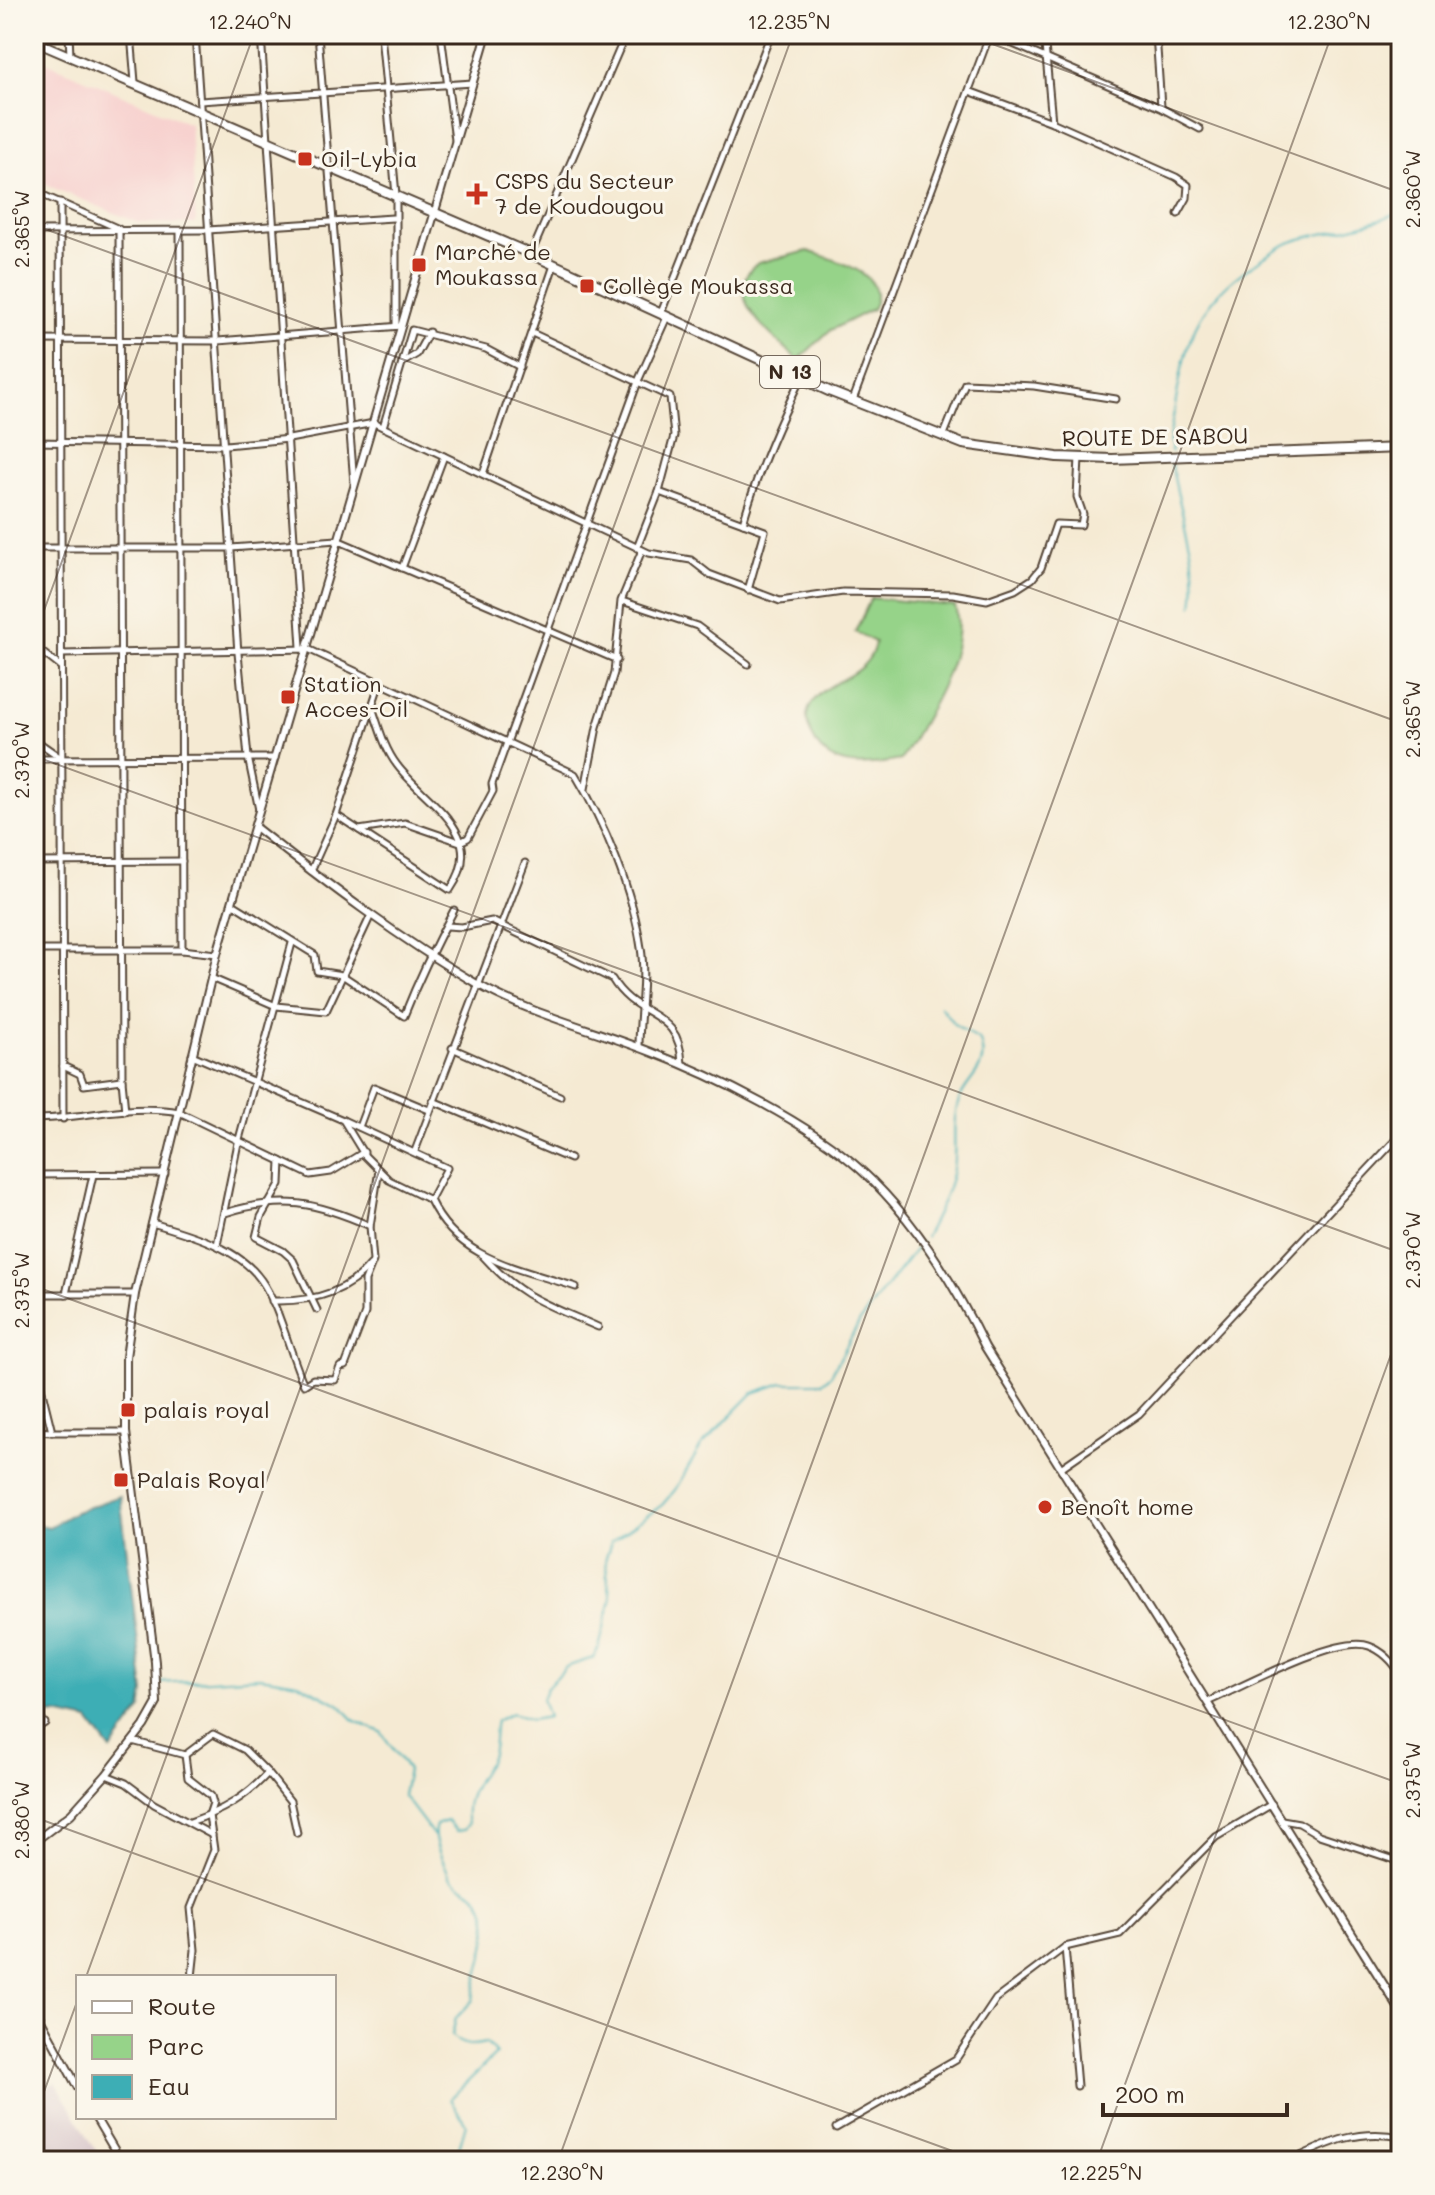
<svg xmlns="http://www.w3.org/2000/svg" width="1435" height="2195" font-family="Mali,sans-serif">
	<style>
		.built { fill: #f7d0ce }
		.industrial { fill: #d2bec4 }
		.green { fill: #96d389; stroke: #687e54; stroke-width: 2 }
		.water { fill: #3daeb5; stroke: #3c6c6a; stroke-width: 2 }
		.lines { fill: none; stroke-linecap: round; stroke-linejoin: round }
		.stream { stroke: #3daeb5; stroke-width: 2 }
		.minor-casing { stroke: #574739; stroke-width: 9 }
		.tertiary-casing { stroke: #574739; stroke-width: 10 }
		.primary-casing { stroke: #574739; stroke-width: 12 }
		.minor { stroke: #fff; stroke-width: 5 }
		.tertiary { stroke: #fff; stroke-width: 6 }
		.primary { stroke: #fff; stroke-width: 8 }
		.ticks { fill: none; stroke: #3b2a1e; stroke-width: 2; stroke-opacity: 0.45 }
		.poi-dot { fill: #c8321e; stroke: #fbf7ec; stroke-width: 3 }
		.labels { text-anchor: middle; stroke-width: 6; stroke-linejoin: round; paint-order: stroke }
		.shield { fill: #fbf7ec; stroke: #75685c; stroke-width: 2 }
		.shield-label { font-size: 20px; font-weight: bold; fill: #3b2a1e }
		.poi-label { font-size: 22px; fill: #3b2a1e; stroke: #fbf7ec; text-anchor: start }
		.street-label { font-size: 22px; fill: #3b2a1e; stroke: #fbf7ec }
		.neatline { fill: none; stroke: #3b2a1e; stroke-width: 3 }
		.ticks-label { font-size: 20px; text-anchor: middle; fill: #3b2a1e }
	</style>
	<rect width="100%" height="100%" fill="#fbf7ec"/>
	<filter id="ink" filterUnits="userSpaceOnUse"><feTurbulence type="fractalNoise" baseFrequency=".0125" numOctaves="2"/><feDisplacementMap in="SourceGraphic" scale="16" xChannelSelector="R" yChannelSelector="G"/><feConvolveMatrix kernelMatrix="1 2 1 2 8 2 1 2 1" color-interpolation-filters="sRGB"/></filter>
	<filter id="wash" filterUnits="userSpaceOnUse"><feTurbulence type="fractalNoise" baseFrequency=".006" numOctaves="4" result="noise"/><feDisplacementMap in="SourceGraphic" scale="32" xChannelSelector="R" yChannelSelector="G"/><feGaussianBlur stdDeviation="1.8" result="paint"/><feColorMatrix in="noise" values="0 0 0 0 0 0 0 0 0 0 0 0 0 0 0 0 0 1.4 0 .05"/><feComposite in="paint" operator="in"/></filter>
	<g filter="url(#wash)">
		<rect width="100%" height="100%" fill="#f5ead3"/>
		<!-- built -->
		<polygon class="built" points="34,57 190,124 196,224 139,223 34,180"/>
		<!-- industrial -->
		<polygon class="industrial" points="56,2082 102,2161 34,2161 34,2095"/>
		<!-- green -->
		<g class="green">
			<path d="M 808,251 C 833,260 892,273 872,309 L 829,331 L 798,360 C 777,339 715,295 758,263 Z"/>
			<path d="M 871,598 L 955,606 C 969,655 924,719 901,760 C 869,766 830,772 814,739 C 810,732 806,723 807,715 C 815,678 870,682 875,642 L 855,632 Z"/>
		</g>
		<!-- water -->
		<polygon class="water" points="120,1496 144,1692 141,1709 111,1750 89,1721 57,1714 34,1717 34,1524 49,1527 75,1512"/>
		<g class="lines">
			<!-- stream -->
			<g class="stream">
				<path d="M 1171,452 L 1169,438 C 1185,361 1181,312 1253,265 C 1268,255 1284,243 1301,239 C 1335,230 1369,226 1401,211"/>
				<path d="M 1171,459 C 1177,510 1201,554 1193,606"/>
				<path d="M 925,1237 C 935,1219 947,1194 952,1174 C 958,1150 950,1125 959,1100 C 968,1077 990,1070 980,1041 L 954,1024 L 940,1006"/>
				<polyline points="158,1683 260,1677 298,1683 339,1704 355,1721 381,1732 408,1770 403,1795 434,1836"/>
				<path d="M 455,2161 L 466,2124 L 450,2099 L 496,2054 L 486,2043 C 473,2046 460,2047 452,2035 L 456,2018 L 473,2000 C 476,1969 499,1928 480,1900 C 472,1889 458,1887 450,1877 C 444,1861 430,1840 436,1825 L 447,1821 L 456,1831 L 464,1830 L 468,1824 C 462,1798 478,1781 490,1759 C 496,1748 493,1732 496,1721 L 512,1713 L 531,1720 L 548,1717 L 542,1699 L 546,1689 L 566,1667 L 593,1658 L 599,1648 L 611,1599 L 605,1561 L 611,1542 L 662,1505 L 675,1490 L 701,1446 L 753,1393 L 782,1383 L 822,1383 L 831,1375 L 860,1321 L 921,1242"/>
			</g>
		</g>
	</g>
	<g filter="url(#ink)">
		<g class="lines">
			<defs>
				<g id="minor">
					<polyline points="69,34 70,56"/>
					<polyline points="131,34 135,82"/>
					<polyline points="195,34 238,653 248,757 259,810"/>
					<polyline points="261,34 301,647"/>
					<polyline points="318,34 354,483"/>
					<polyline points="381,34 396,195 396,324"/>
					<polyline points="441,34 455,140"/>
					<polyline points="990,34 1161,108 1200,129"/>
					<polyline points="1044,34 1052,122"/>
					<polyline points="1137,34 1154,42"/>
					<polyline points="1156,34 1161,107"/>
					<polyline points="969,91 1052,122 1176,177 1188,185 1187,198 1178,214"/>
					<polyline points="200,101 473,83"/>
					<polyline points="34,191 119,229 122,1080 125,1111"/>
					<polyline points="60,202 63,1119"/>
					<polyline points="34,231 208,230 393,218"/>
					<polyline points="180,231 182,950"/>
					<polyline points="531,254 626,34"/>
					<polyline points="661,313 771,34"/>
					<polyline points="532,333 670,397 674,436 659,492 637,548"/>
					<polyline points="34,340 218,341 401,326"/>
					<polyline points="402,363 417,354 429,332"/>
					<polyline points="853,400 990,34"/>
					<polyline points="383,427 412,330 486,349 520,367"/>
					<polyline points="943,437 965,383 1034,386 1116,399"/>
					<polyline points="34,442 226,445 289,439 374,423 649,553 691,560 709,574 780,601 843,592 953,594 987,600 1015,590 1032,579 1041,568 1056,524 1081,525 1083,514 1077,497 1079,458"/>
					<polyline points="483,474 554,265"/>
					<polyline points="659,492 765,531 748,590"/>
					<path d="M 743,523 C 757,472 778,425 801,378"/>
					<polyline points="34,548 231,548 337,540 617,660"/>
					<polyline points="402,568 444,456"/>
					<polyline points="622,601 697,626 748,664"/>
					<polyline points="34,646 61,667"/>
					<path d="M 62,654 L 308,649 L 575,774 C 604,822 633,891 641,948 C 646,979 639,1015 639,1047"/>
					<polyline points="34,739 61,758"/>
					<polyline points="34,759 275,758"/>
					<polyline points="585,789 597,727 614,673 621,601 642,550"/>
					<path d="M 336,815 L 450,890 C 490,832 426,804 397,765 C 384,748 379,727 372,707"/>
					<polyline points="359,830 405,823 460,842 468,838 493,791 492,784 639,379 667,317"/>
					<polyline points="34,862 182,861"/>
					<polyline points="311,871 336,815 380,682"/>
					<path d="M 233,904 L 315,955 L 317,971 L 342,975 L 404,1016 C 419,978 435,945 454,910"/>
					<path d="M 447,926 L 462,927 L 492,921 L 612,979 C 637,1021 680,1007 682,1064"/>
					<polyline points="34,950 182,950 217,954"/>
					<polyline points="211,978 276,1006 326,1011 371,915"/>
					<polyline points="452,1048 560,1096"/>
					<polyline points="192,1055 343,1120 365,1156 389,1180 430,1200"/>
					<polyline points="63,1066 80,1074 84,1085 122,1080"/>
					<polyline points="433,1101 570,1159"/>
					<path d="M 34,1119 C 82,1119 131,1103 179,1112 L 310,1175 L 331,1172 L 364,1152"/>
					<path d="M 343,1120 L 447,1168 L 430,1200 C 458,1260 518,1268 576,1287"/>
					<polyline points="359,1127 374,1087 429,1110"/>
					<polyline points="415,1151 525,863"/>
					<polyline points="281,1161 280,1184 261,1217 256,1237 283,1251 293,1260 317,1310"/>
					<polyline points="34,1175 165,1174"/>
					<path d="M 225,1213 C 282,1195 316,1202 370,1226"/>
					<path d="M 152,1223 C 189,1234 238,1247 261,1280 C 279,1305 290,1354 304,1385 L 313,1379 L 335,1380 L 340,1367 L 345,1366 L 365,1313 L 365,1281 L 373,1261 L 370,1226 L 379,1170"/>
					<polyline points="217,1245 238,1143 292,943"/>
					<path d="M 483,1256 C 520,1298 549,1305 598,1327"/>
					<polyline points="34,1294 135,1294"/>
					<polyline points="66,1294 93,1175"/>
					<path d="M 272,1301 C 310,1302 346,1294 370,1265"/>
					<polyline points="34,1311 43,1295"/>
					<polyline points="34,1359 52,1432 126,1432"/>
					<polyline points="34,1431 52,1432"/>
					<polyline points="1062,1467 1139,1414 1401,1134"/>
					<path d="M 1207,1702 C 1240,1688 1338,1634 1369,1646 C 1383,1651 1394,1663 1401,1675"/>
					<polyline points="34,1730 45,1723"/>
					<polyline points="132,1741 185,1755 213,1734 245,1750 268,1773 290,1801 297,1833"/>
					<polyline points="185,1755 188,1778 211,1796 213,1803 209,1815 214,1850 191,1908 195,1950 192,1977"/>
					<polyline points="106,1775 126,1783 154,1804 212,1835"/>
					<polyline points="1282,1820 1299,1823 1319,1835 1401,1862"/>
					<path d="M 190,1822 C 222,1811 245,1798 268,1773"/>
					<polyline points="1065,1947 1120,1934 1216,1837 1272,1804"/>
					<polyline points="836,2128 956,2059 996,1999 1065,1947 1077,2086"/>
					<path d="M 1290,2161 C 1328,2143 1358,2128 1401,2137"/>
				</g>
				<g id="tertiary">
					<path d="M 255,827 C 326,883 398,938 477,984 C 532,1015 593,1029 651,1052 C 717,1077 809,1123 861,1170 C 915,1219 954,1283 985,1347 L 1401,2012"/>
					<polyline points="34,1842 71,1814 106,1775 144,1726 157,1703 155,1662 126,1432 126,1357 135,1294 217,954 487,34"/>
					<polyline points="34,2007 78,2088"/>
					<polyline points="95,2117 121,2161"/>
				</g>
				<polyline id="primary" points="34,41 531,254 831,392 963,444 1057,457 1112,459 1401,448"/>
			</defs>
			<!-- minor casing -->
			<use href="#minor" class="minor-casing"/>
			<!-- tertiary casing -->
			<use href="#tertiary" class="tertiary-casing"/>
			<!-- primary casing -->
			<use href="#primary" class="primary-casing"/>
			<!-- minor -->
			<use href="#minor" class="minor"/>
			<!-- tertiary -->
			<use href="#tertiary" class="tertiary"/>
			<!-- primary -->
			<use href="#primary" class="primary"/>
		</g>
	</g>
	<!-- ticks -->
	<path class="ticks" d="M 965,34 L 1401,193M 34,225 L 1401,723M 34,638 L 254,34M 34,756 L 1401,1253M 34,1286 L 1401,1784M 34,1817 L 980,2161M 86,1977 L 793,34M 34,2119 L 78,1999M 558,2161 L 1332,34M 1097,2161 L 1401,1327"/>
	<!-- markers -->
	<g class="poi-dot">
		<rect x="297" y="151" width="16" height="16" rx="4"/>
		<path d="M473 182h8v8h8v8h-8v8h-8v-8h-8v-8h8z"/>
		<rect x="411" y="257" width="16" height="16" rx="4"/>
		<rect x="579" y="278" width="16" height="16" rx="4"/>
		<rect x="280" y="689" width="16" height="16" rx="4"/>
		<rect x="120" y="1402" width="16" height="16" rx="4"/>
		<rect x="113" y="1472" width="16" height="16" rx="4"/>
		<circle cx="1045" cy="1507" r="8"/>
	</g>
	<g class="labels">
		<!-- shield labels -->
		<rect class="shield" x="760" y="356" width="60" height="32" rx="6"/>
		<g class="shield-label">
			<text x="790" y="379">N 13</text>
		</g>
		<!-- poi labels -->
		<g class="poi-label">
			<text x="321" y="167">Oil-Lybia</text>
			<text x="495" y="189">CSPS du Secteur<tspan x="495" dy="25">7 de Koudougou</tspan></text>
			<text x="435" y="260">Marché de<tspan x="435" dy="25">Moukassa</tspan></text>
			<text x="603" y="294">Collège Moukassa</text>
			<text x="304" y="692">Station<tspan x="304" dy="25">Acces-Oil</tspan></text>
			<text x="144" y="1418">palais royal</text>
			<text x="137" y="1488">Palais Royal</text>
			<text x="1061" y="1515">Benoît home</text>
		</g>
		<!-- street labels -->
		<g class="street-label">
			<text transform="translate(1155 437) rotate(-1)" y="8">ROUTE DE SABOU</text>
		</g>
	</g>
	<!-- margin -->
	<rect width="1435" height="2195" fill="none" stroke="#fbf7ec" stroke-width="88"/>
	<!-- legend -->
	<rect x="76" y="1975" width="260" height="144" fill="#fbf7ec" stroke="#aea59a" stroke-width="2"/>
	<rect x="92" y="2001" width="40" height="12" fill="#ffffff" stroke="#aea59a" stroke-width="2"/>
	<text x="148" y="2015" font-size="24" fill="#3b2a1e">Route</text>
	<rect x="92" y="2035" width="40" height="24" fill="#96d389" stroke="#aea59a" stroke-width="2"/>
	<text x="148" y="2055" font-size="24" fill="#3b2a1e">Parc</text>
	<rect x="92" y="2075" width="40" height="24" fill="#3daeb5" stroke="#aea59a" stroke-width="2"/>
	<text x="148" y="2095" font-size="24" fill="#3b2a1e">Eau</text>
	<!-- scale -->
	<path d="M1103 2103v12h184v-12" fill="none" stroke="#3b2a1e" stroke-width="4"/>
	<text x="1115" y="2103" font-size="24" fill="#3b2a1e" stroke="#fbf7ec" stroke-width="6" paint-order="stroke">200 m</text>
	<rect x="44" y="44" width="1347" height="2107" class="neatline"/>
	<g class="ticks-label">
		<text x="250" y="29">12.240°N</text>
		<text x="789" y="29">12.235°N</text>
		<text x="1329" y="29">12.230°N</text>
		<text transform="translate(1413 189) rotate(-90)" y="7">2.360°W</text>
		<text transform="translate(22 229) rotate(-90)" y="7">2.365°W</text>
		<text transform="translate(1413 719) rotate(-90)" y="7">2.365°W</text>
		<text transform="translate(22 760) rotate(-90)" y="7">2.370°W</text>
		<text transform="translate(1413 1250) rotate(-90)" y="7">2.370°W</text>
		<text transform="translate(22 1290) rotate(-90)" y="7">2.375°W</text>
		<text transform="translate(1413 1780) rotate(-90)" y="7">2.375°W</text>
		<text transform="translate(22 1820) rotate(-90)" y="7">2.380°W</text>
		<text x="562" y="2180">12.230°N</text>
		<text x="1101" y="2180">12.225°N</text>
	</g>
</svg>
